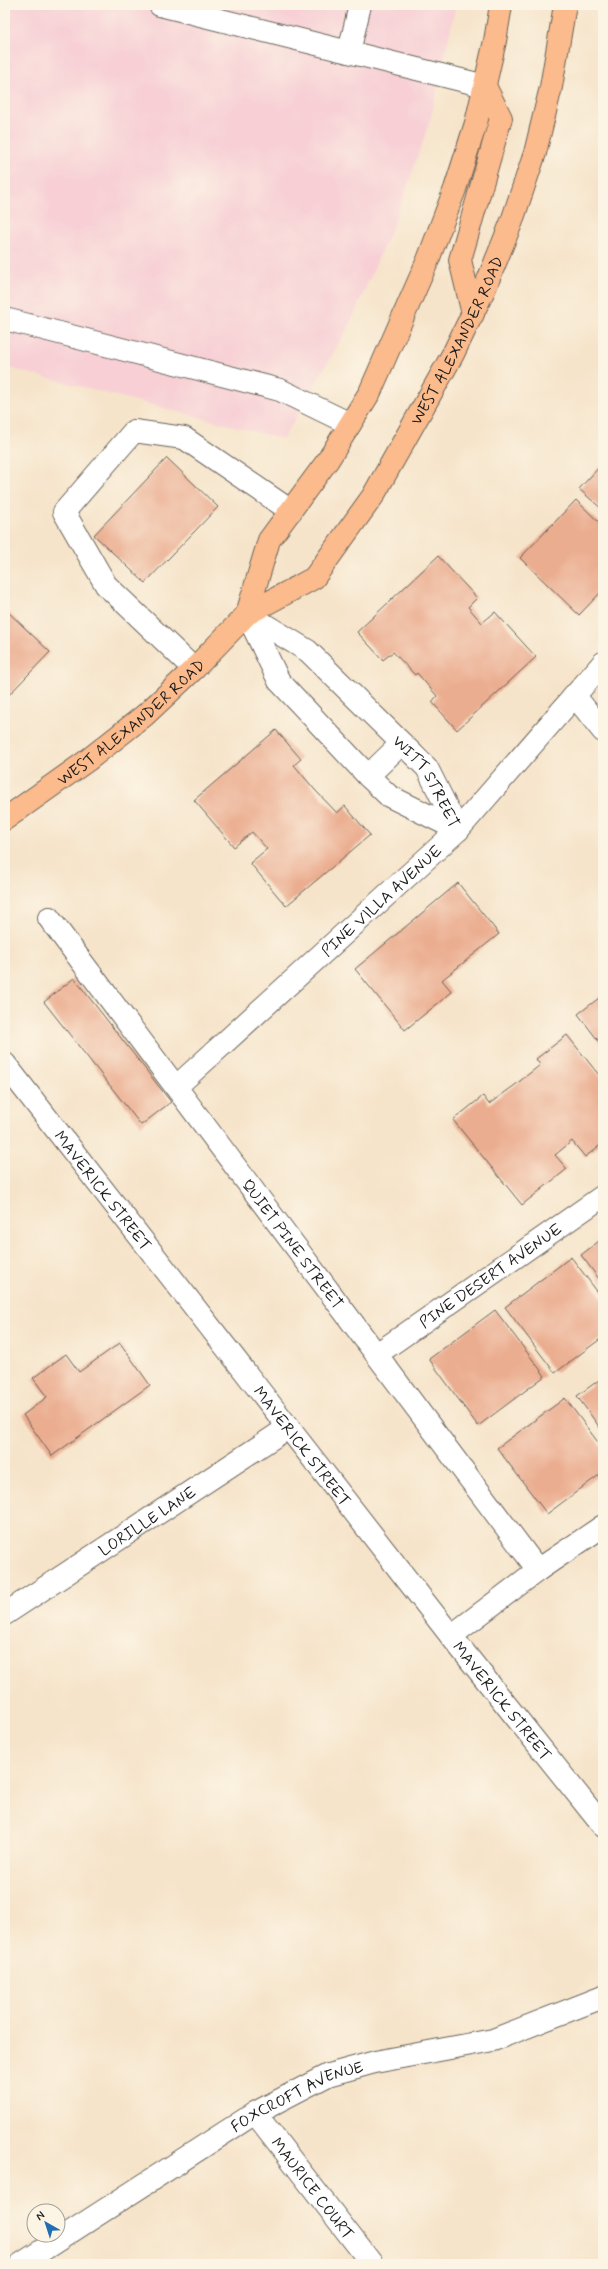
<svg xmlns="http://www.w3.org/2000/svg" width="608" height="2269" font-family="Mynerve,sans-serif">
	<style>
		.built { fill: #f7cfd5 }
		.building { fill: #ebad90 }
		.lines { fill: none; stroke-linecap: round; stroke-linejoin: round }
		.minor-casing { stroke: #686259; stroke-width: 24 }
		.major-casing { stroke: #686259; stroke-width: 24 }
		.minor { stroke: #fff; stroke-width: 22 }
		.major { stroke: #fbbb8c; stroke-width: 22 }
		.labels { text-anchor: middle; stroke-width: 3; stroke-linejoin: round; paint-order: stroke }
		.street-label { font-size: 16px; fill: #1c1c1c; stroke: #fcf5e5 }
	</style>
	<rect width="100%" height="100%" fill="#fcf5e5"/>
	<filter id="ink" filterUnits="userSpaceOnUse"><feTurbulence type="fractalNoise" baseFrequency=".025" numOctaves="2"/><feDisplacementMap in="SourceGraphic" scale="8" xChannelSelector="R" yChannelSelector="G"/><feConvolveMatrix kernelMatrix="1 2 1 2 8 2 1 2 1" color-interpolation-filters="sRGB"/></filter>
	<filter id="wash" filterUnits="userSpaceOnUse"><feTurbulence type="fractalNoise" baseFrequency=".012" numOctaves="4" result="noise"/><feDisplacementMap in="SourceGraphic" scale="16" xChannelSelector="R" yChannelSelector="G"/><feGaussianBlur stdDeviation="0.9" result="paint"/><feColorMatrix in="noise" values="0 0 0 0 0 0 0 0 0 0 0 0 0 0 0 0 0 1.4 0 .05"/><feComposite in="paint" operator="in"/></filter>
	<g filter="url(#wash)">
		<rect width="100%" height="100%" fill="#f6e4ca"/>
		<!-- built -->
		<polygon class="built" points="5,5 456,5 431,117 399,211 349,326 283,439 5,367"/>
		<g id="blocks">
			<!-- building -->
			<g class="building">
				<polygon points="167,458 218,507 145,583 94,535"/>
				<polygon points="603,463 603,510 579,489"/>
				<polygon points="576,500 603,526 603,590 579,615 520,558"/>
				<polygon points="438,556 477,598 468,607 482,623 495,612 536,657 457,730 432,702 437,696 417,673 415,675 393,652 383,660 357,632"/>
				<polygon points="5,609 50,652 5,699"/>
				<polygon points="276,730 301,759 294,765 315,790 337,813 345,806 370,835 286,906 250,863 267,849 252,832 234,847 194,800"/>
				<polygon points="458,883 499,934 442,980 452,992 405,1030 355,969"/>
				<polygon points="74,978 171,1102 141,1125 44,1002"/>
				<polygon points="603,995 603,1047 578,1014"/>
				<polygon points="567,1035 603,1080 603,1143 585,1157 572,1141 555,1155 567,1169 522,1205 453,1120 483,1096 489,1104 515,1085 540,1065 536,1059"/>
				<polygon points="603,1238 603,1284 581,1255"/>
				<polygon points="571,1257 603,1299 603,1337 555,1373 505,1307"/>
				<polygon points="495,1310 545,1376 478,1426 429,1359"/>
				<polygon points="120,1343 150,1385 52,1456 23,1415 47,1397 33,1378 66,1354 79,1372"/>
				<polygon points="603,1377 603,1432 577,1396"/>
				<polygon points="565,1398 603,1449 603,1472 547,1514 497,1448"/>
			</g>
		</g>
	</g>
	<g filter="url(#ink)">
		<use href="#blocks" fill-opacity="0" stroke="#686259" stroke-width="1"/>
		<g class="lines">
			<defs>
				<g id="minor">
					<polyline points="160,5 485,86"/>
					<polyline points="349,52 360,5"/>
					<polyline points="5,319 280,390 350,424"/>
					<polyline points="247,614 279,681 368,776 389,796 458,830"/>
					<path id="s1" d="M 247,614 L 308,651 L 427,768 L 458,830"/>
					<polyline points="194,669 106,585 64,512 134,431 184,438 291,511"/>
					<polyline points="574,695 603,731"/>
					<polyline points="368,776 401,744"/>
					<path id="s2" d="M 49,918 L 538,1570"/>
					<path id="s3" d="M 5,1064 L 451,1636 L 603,1826"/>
					<path id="s4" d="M 177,1086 L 458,830 L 603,663"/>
					<path id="s5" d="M 377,1354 L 603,1196"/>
					<path id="s6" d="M 5,1614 L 289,1427"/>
					<polyline points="451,1636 538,1570 603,1526"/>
					<path id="s7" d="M 255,2113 L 372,2264"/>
					<path id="s8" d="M 21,2264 L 255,2113 L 328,2075 L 375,2062 L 493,2040 L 603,1997"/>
				</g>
				<g id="major">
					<polyline points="473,314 460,260 501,118 485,86"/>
					<polyline points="247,614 269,540 328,460 370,392 428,260 455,189 476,123 495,41 501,5"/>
					<path id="s9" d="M 5,819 L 88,760 L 145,715 L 194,669 L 247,614 L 314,578 L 373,496 L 453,354 L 484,290 L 512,221 L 535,153 L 551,87 L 565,5"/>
				</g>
			</defs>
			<!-- minor casing -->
			<use href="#minor" class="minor-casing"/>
			<!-- major casing -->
			<use href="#major" class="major-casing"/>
			<!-- minor -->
			<use href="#minor" class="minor"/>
			<!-- major -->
			<use href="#major" class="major"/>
		</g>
	</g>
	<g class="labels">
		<!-- street labels -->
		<g class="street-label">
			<text dy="6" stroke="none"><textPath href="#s9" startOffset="672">WEST ALEXANDER ROAD</textPath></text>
			<text dy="6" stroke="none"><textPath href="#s9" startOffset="159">WEST ALEXANDER ROAD</textPath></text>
			<text dy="6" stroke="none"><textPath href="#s1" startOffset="249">WITT STREET</textPath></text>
			<text dy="6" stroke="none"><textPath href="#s4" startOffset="276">PINE VILLA AVENUE</textPath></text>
			<text dy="6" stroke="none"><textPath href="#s3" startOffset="160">MAVERICK STREET</textPath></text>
			<text dy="6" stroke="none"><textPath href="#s2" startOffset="407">QUIET PINE STREET</textPath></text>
			<text dy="6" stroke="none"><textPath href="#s5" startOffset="138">PINE DESERT AVENUE</textPath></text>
			<text dy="6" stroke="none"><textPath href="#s3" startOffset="484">MAVERICK STREET</textPath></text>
			<text dy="6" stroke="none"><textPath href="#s6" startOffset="170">LORILLE LANE</textPath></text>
			<text dy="6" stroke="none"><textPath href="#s3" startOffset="808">MAVERICK STREET</textPath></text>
			<text dy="6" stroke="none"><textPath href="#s8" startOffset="324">FOXCROFT AVENUE</textPath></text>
			<text dy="6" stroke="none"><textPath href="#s7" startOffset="95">MAURICE COURT</textPath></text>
		</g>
	</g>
	<!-- margin -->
	<rect width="608" height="2269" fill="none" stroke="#fcf5e5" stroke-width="20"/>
	<!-- north arrow -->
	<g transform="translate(46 2223) rotate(321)"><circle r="19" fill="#fcf5e5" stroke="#a29e95"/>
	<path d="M0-3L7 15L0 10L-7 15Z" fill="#1f6fb2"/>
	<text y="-6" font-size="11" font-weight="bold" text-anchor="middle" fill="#1c1c1c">N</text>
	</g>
</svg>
